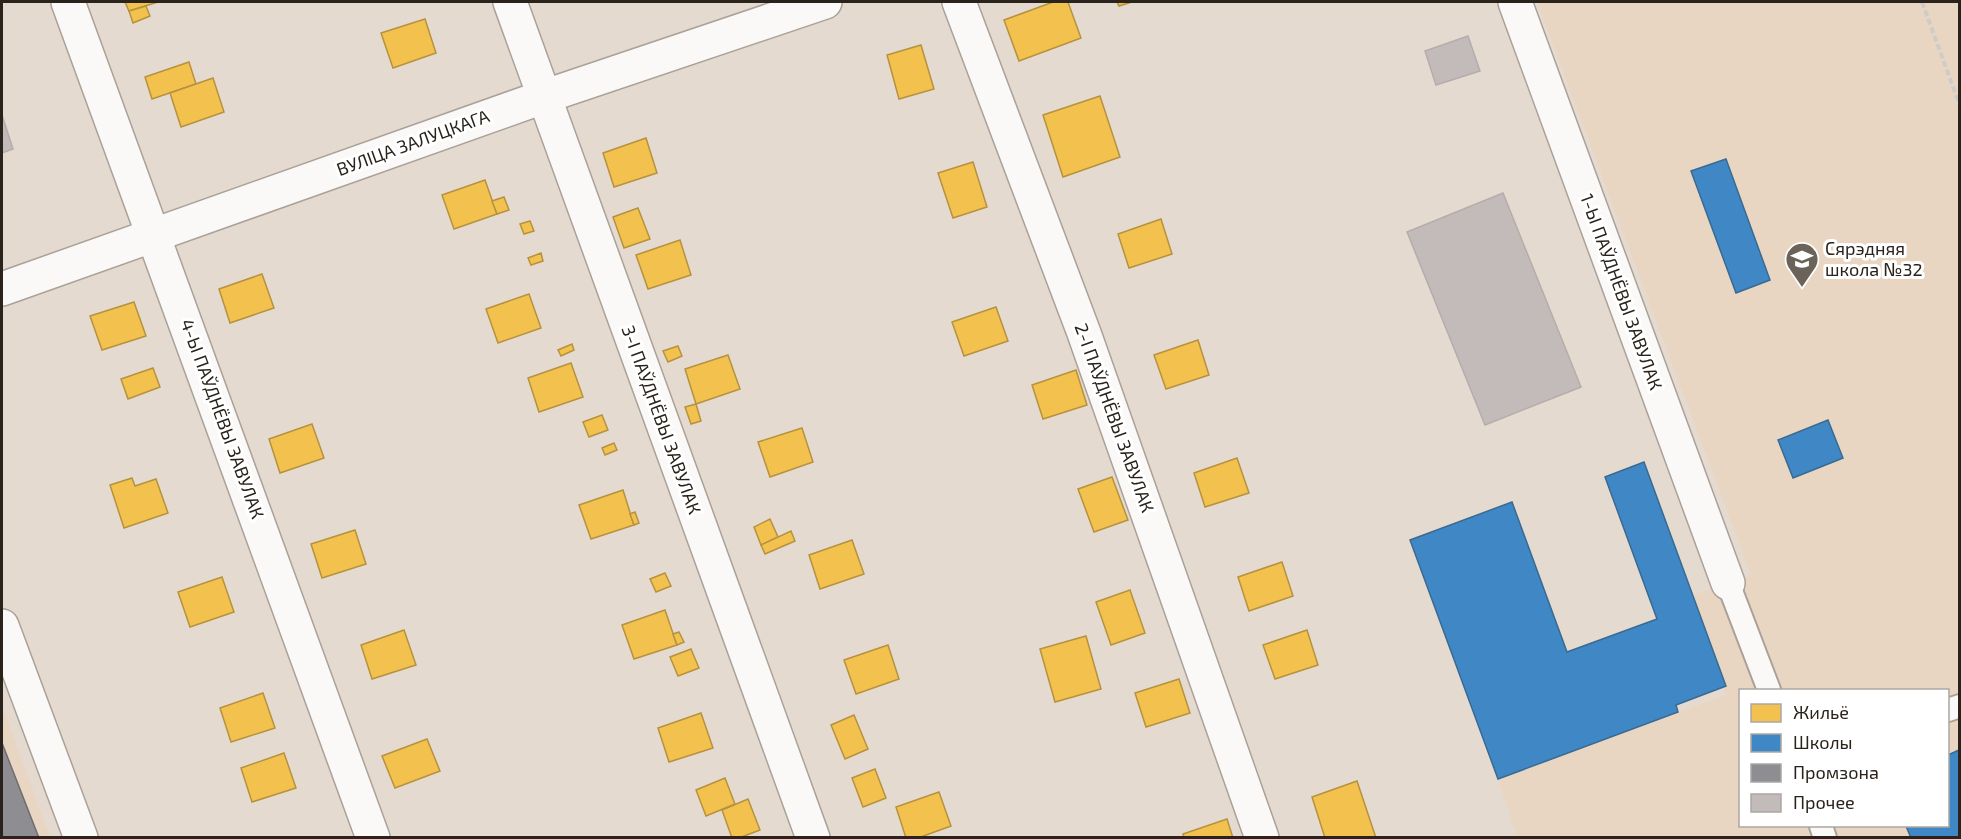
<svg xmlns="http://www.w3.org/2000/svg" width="1961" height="839" font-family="'Exo 2',sans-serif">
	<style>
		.built { fill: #e9d6c2; fill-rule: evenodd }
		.homes { fill: #f2c14e; stroke: #b6923f; stroke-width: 1.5 }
		.schools { fill: #3f88c5; stroke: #396a92; stroke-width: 1.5 }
		.industry { fill: #8d8d92; stroke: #6f6d6e; stroke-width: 1.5 }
		.building { fill: #c2bbba; stroke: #b5adac; stroke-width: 1.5 }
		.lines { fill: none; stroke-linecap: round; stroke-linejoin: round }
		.lane-casing { stroke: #aaa199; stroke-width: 26 }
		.street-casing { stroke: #aaa199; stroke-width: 36 }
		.path { stroke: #ceccc8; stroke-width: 4; stroke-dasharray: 6 3; stroke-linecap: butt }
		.lane { stroke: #fbf9f8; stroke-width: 22 }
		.street { stroke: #fbf9f8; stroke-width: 33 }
		.labels { text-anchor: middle; stroke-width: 6; stroke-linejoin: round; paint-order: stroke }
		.street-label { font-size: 18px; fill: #2a231b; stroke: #fff }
		.poi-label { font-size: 18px; fill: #2a231b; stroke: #fff; text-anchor: start }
	</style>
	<rect width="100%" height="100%" fill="#e5dacf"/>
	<!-- built -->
	<g class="built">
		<path d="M 1537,2 L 1959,2 L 1959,837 L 1517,837 L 1498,779 L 1726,695 L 1693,595 L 1751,575 ZM 1740,690 L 1948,690 L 1948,826 L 1740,826 Z"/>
		<polygon points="2,706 50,837 2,837"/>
	</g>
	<!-- homes -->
	<g class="homes">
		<polygon points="125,2 158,2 129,11"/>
		<polygon points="1053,2 1068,2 1081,38 1019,61 1004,20"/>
		<polygon points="1117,2 1132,2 1119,6"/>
		<polygon points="146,6 150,16 133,23 129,11"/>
		<polygon points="425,19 436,53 393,68 381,33"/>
		<polygon points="921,45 934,89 899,99 887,55"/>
		<polygon points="189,62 196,84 152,99 145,77"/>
		<polygon points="213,78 224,112 181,127 170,93"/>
		<polygon points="1100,96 1120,157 1063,177 1043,115"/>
		<polygon points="646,138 657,173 614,187 603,153"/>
		<polygon points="973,162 987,207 953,218 938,173"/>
		<polygon points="485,180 497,214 454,229 442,195"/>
		<polygon points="504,197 509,210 497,214 492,201"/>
		<polygon points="638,208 650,239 624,248 613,217"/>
		<polygon points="1161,219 1172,254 1129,268 1118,234"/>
		<polygon points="530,221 534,231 524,234 520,224"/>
		<polygon points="680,240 691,275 648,289 636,255"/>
		<polygon points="541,253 543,261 531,265 528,258"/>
		<polygon points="262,274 274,308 230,323 219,289"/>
		<polygon points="529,294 541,328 498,343 486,309"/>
		<polygon points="134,302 146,336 102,350 90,316"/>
		<polygon points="996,307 1008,341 964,356 952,322"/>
		<polygon points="1198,340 1209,375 1166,389 1154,355"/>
		<polygon points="572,344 574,350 561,356 558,350"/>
		<polygon points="678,346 682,356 668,362 663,351"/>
		<polygon points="728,355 740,389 696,404 685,369"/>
		<polygon points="571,363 583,397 539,412 528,378"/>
		<polygon points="153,368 160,387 128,399 121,379"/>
		<polygon points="1076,370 1087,405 1043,419 1032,385"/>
		<polygon points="696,404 701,421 691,424 685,407"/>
		<polygon points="602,415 608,430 589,437 583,422"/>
		<polygon points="312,424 324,458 280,473 269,439"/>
		<polygon points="802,428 813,462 770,477 758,442"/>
		<polygon points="614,443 617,450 605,455 602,448"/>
		<polygon points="1237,458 1249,493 1205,507 1194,473"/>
		<polygon points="1112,477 1128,520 1094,532 1078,489"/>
		<polygon points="132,478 135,486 156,479 168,513 124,528 110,485"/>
		<polygon points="623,490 634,525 591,539 579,505"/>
		<polygon points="635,512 639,523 634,525 630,514"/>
		<polygon points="770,519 778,537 761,545 754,527"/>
		<polygon points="355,530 366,564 322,578 311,544"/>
		<polygon points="791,531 795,541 765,554 761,545"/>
		<polygon points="852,540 864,574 820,589 809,555"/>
		<polygon points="1282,562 1293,596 1249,611 1238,577"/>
		<polygon points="665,573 671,586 656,592 650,579"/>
		<polygon points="222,577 234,612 190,627 178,592"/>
		<polygon points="1130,590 1145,633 1111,645 1096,602"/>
		<polygon points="665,610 677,645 634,659 622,625"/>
		<polygon points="404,630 416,665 372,679 361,645"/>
		<polygon points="1307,630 1318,665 1275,679 1263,645"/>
		<polygon points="679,632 684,642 677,645 673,634"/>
		<polygon points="1086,636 1101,689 1055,702 1040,649"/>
		<polygon points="888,645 899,679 856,694 844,660"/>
		<polygon points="691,649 699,668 678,676 670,657"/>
		<polygon points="1179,679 1190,713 1146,727 1135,693"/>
		<polygon points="263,693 275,728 231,742 220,708"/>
		<polygon points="701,713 713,748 669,762 658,728"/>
		<polygon points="854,715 868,749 845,759 831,725"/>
		<polygon points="427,739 440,771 395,788 382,756"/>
		<polygon points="284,753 296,788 252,802 241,768"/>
		<polygon points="875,769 886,798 863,807 852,778"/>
		<polygon points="725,778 735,804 706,816 696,790"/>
		<polygon points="1357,781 1376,838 1325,838 1312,797"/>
		<polygon points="939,792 951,826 918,838 906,838 896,807"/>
		<polygon points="748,799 760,830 739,838 732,838 722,810"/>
		<polygon points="1227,819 1233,838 1184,838 1183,834"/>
	</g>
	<!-- schools -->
	<g class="schools">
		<polygon points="1726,159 1770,280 1736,293 1691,171"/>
		<polygon points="1828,420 1843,458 1793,478 1778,440"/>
		<polygon points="1644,462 1726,686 1676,705 1678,712 1498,779 1410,540 1512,502 1567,652 1657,619 1605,477"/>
		<polygon points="1959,750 1960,838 1911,838 1906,826 1948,826 1948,755"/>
	</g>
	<!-- industry -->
	<polygon class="industry" points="2,743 39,838 2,838"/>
	<!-- building -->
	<g class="building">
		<polygon points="1468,36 1480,71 1436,85 1425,51"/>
		<polygon points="2,115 13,149 2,153"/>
		<polygon points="1503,193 1581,387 1485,425 1407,232"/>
	</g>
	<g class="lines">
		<defs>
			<g id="lane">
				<polyline points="1728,583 1769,690"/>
				<polyline points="1948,710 1960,706"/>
				<polyline points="1821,826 1825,838"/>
			</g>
			<g id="street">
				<polyline points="68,2 373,838"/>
				<polyline points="510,2 813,838"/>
				<polyline points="959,2 1084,333 1262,838"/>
				<polyline points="1515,2 1728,583"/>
				<polyline points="2,289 543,97 825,2"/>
				<polyline points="2,626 81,838"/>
			</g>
		</defs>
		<!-- lane casing -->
		<use href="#lane" class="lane-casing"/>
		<!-- street casing -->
		<use href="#street" class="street-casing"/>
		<!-- path -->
		<polyline class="path" points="1922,2 1960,106"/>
		<!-- lane -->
		<use href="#lane" class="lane"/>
		<!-- street -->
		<use href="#street" class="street"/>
	</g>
	<!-- icons -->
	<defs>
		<symbol id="school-pin" viewBox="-11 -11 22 30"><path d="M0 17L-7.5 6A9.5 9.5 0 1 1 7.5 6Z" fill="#6b635a" stroke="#fff"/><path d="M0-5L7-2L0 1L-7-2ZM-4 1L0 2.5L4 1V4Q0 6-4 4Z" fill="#fff"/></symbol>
	</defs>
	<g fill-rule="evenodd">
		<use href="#school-pin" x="1783" y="240" width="38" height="52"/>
	</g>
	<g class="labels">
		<!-- street labels -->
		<g class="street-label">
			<text transform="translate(413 143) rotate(-20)" y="6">ВУЛІЦА ЗАЛУЦКАГА</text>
			<text transform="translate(1621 292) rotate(70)" y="6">1-Ы ПАЎДНЁВЫ ЗАВУЛАК</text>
			<text transform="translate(1114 418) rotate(70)" y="6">2-І ПАЎДНЁВЫ ЗАВУЛАК</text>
			<text transform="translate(222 419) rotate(70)" y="6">4-Ы ПАЎДНЁВЫ ЗАВУЛАК</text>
			<text transform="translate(661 420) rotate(70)" y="6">3-І ПАЎДНЁВЫ ЗАВУЛАК</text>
		</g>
		<!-- poi labels -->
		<g class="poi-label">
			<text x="1825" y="255">Сярэдняя<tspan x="1825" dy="21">школа №32</tspan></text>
		</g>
	</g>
	<!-- border -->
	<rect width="1961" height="839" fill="none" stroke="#2a231b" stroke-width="6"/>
	<!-- legend -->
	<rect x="1739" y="689" width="210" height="138" fill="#ffffff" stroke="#aaa7a4" stroke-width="1.5"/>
	<rect x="1751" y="704" width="30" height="18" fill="#f2c14e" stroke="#aaa7a4" stroke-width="1.5"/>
	<text x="1793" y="719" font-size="18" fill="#2a231b">Жильё</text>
	<rect x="1751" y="734" width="30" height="18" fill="#3f88c5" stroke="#aaa7a4" stroke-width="1.5"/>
	<text x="1793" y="749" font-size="18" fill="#2a231b">Школы</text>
	<rect x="1751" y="764" width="30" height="18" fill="#8d8d92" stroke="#aaa7a4" stroke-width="1.5"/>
	<text x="1793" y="779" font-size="18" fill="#2a231b">Промзона</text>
	<rect x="1751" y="794" width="30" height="18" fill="#c2bbba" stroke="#aaa7a4" stroke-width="1.5"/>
	<text x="1793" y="809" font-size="18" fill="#2a231b">Прочее</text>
</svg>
